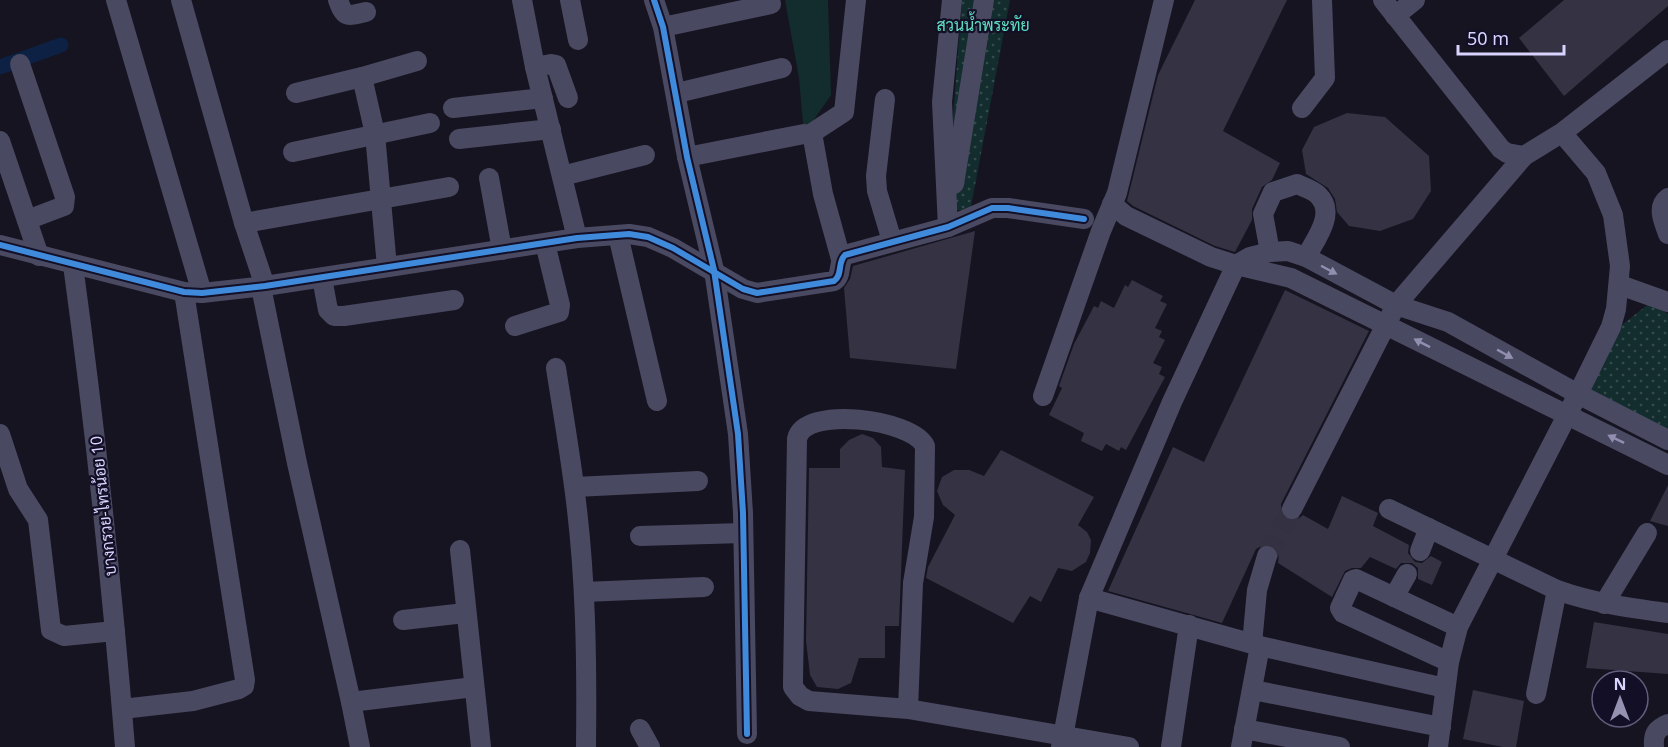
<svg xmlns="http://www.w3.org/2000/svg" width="1668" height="747" font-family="'Noto Sans',Sarabun,sans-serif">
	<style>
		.grass { fill: #132c2d }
		.park { fill: url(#park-dots) }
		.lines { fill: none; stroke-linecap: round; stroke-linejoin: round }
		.canal { stroke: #0d2144; stroke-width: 15 }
		.building { fill: #343243 }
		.minor-tunnel { stroke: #333142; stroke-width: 20; stroke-dasharray: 20 10; stroke-linecap: butt }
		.minor { stroke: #4a4962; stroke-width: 20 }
		.cycleway-casing { stroke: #130f26; stroke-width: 10 }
		.cycleway { stroke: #408adc; stroke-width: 6 }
		.oneway { fill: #928eb0 }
		.labels { text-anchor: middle; stroke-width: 4.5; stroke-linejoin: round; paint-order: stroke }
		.park-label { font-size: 16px; fill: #5fe0c0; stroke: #130f26 }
		.street-label { font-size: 16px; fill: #d9d4ff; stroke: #130f26 }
	</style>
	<defs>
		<pattern id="park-dots" width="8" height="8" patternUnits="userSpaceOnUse" patternTransform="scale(1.5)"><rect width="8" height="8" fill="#132c2d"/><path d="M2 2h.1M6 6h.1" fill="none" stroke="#354a4c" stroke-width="1.8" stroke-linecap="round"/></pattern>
	</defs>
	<rect width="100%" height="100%" fill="#161421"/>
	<!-- grass -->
	<polygon class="grass" points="785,0 828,0 831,95 804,134 799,78"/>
	<!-- park -->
	<g class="park">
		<polygon points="962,0 1010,0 970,212 946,208"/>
		<polygon points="1651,302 1668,314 1668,433 1588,393 1623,324"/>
	</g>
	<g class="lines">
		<!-- canal -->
		<polyline class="canal" points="0,67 61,45"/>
	</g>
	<!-- building -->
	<g class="building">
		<polygon points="1195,0 1287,0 1223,131 1280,163 1272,180 1262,187 1252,209 1252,220 1235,252 1215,246 1133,206 1127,201 1158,75"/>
		<polygon points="1564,0 1668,0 1668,6 1564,96 1519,38"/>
		<polygon points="1347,113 1385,117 1429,156 1431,191 1413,219 1380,231 1349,226 1337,212 1335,199 1328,188 1306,174 1302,150 1314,127"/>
		<polygon points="975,231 956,369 850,358 844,288 850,279 853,266"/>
		<polygon points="1132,280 1163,296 1160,301 1167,304 1155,328 1162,331 1159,337 1165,340 1153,363 1162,367 1159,374 1165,377 1126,450 1121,447 1119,451 1106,444 1102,451 1081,441 1084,433 1049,415 1062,388 1059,386 1074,344 1094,306 1098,308 1101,301 1114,308 1125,285 1128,287"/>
		<polygon points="1285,290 1369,331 1281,504 1282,515 1286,519 1292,521 1298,519 1303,515 1328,529 1342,496 1378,513 1373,526 1409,545 1408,553 1415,562 1422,563 1431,556 1442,562 1432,585 1418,579 1418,568 1412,563 1401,563 1396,569 1370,557 1361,568 1352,568 1345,571 1332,597 1278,563 1279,554 1276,548 1271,545 1265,544 1256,549 1222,623 1108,591 1173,447 1204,462"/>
		<polygon points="862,434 873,438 881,447 882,467 905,470 899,626 885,626 885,658 859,658 851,683 838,689 817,687 810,675 806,641 809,468 840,468 840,449 849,440"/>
		<polygon points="1001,450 1094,497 1078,525 1087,532 1091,540 1090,553 1086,562 1072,571 1058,568 1041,602 1030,596 1013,623 926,578 928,567 955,515 943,505 937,491 942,477 954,470 969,470 984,476"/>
		<polygon points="1668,485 1668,526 1650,521"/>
		<polygon points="1594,622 1668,634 1668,674 1586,668"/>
		<polygon points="1473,690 1524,701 1516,747 1503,747 1463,739"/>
	</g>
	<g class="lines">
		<!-- minor-tunnel -->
		<polyline class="minor-tunnel" points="1267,556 1292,509"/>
		<!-- minor -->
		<g class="minor">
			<polyline points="116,0 202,293"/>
			<polyline points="181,0 244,223 265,286"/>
			<path d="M 338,0 C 345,19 347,16 366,12"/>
			<polyline points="522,0 535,67 577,238"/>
			<polyline points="570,0 578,40"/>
			<polyline points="654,0 663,27 687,157 714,270 738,434 743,513 747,734"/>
			<polyline points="1383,0 1501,149 1507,153 1524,156"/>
			<polyline points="1395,16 1415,0"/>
			<polyline points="663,27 771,4"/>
			<polyline points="20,64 65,197 64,206 27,220"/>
			<polyline points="535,67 551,64 556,65 568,98"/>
			<polyline points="362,77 417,61"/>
			<polyline points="296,93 362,77 375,134 387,267"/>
			<polyline points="677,93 782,68"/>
			<polyline points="885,99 876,176 877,191 892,241"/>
			<polyline points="453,108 543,98"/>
			<polyline points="1302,108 1325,78 1322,0"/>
			<polyline points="459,139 551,129"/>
			<polyline points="0,141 39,256"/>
			<polyline points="293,152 430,123"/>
			<polyline points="687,157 804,134"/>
			<polyline points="562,176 645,155"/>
			<polyline points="489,178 502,250"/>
			<polyline points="954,184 984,0"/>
			<path d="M 1668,198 C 1656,207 1664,222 1668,234"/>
			<polyline points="1112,204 1126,216 1211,257 1236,265 1291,278 1668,465"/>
			<polyline points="244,223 449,187"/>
			<polyline points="948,227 942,102 952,0"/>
			<polyline points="618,235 657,401"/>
			<path d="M 0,245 L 184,292 L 202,293 L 265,286 L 577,238 L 629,234 L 648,237 L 673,248 L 743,289 L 757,293 L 834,281 C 843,275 837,263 845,255 L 948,227 L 992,208 L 1008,208 L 1084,219"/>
			<path d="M 1270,252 L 1263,214 L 1273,192 L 1297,184 C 1303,187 1314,190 1318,195 C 1337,213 1315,240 1306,257"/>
			<polyline points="841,259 823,194 812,133 844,112 856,0"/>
			<path d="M 73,265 C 95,426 112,586 125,747"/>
			<polyline points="322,278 328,310 334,316 344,316 454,300"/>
			<polyline points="1620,285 1668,302"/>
			<polyline points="261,287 297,463 351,702 474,687"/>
			<polyline points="515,326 559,312 560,305 545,243"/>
			<path d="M 556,368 C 562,407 569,447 574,486 C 586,573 587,660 586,747"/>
			<polyline points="1043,396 1101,231 1117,193 1164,0"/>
			<polyline points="0,434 18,489 38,520 51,630 64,636 115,631"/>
			<polyline points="575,487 698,481"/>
			<polyline points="1292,509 1396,305 1524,156 1563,132 1668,50"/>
			<path d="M 1389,509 L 1557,590 C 1593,603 1630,608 1668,613"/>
			<polyline points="640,536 743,533"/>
			<polyline points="460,550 481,747"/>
			<polyline points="1420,551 1429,528"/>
			<polyline points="584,592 704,587"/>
			<polyline points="1394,597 1407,574"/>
			<polyline points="1089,598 1260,646 1445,688"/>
			<polyline points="1604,604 1647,533"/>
			<polyline points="403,620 465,613"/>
			<polyline points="1252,644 1257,590 1267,556"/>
			<polyline points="1449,662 1343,613 1340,608 1353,580 1356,579 1458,627"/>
			<polyline points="1253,690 1441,727"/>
			<polyline points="1536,694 1557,590"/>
			<polyline points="351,702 360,747"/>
			<polyline points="122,709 193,701 239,689 244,686 245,680 184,292"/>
			<path d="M 908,709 L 913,583 L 924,517 L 925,446 C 912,419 804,405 797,439 L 793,682 L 793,687 L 800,696 L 809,701 L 908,709 L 1129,747"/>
			<polyline points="640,729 650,747"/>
			<polyline points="1244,729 1340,747"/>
			<polyline points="1061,747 1089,598 1172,402 1236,265 1250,257 1270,252 1288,251 1306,257 1396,305 1448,322 1578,394 1668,440"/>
			<polyline points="1171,747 1189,625"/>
			<polyline points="1241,747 1260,646"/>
			<polyline points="1438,747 1449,662 1458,627 1578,394 1611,327 1616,309 1620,266 1613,215 1596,173 1562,133"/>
			<path d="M 1654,747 C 1653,734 1656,729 1668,724"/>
		</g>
		<defs>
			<g id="cycleway">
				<polyline points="654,0 663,27 687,157 714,270 738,434 743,513 747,734"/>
				<path d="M 0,245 L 184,292 L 202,293 L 265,286 L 577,238 L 629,234 L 648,237 L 673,248 L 743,289 L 757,293 L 834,281 C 843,275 837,263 845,255 L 948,227 L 992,208 L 1008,208 L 1084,219"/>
			</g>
		</defs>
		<!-- cycleway casing -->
		<use href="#cycleway" class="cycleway-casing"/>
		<!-- cycleway -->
		<use href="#cycleway" class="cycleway"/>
	</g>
	<!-- one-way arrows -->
	<defs><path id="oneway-solid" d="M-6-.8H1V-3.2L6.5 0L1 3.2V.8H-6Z" transform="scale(1.5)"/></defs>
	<g class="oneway">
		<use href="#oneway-solid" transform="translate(1329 270) rotate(28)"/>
		<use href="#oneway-solid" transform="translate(1422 343) rotate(-153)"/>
		<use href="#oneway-solid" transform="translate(1505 354) rotate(29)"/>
		<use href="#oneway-solid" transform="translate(1616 439) rotate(-154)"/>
	</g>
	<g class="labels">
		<!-- park labels -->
		<g class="park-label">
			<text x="983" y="31">สวนน้ำพระทัย</text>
		</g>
		<!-- street labels -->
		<g class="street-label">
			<text transform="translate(103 506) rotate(-96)" y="6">บางกรวย-ไทรน้อย 10</text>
		</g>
	</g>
	<!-- north arrow -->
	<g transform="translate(1620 699)"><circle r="28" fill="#130f26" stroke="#625e7d" stroke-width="1.5"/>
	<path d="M0-4.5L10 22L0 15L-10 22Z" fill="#9591b1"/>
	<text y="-9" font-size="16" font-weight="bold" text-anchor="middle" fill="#d9d4ff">N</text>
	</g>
	<!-- scale -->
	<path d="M1458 45v9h106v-9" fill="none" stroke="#d9d4ff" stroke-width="3"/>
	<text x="1467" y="45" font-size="18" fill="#d9d4ff" stroke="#130f26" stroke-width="4.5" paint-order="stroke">50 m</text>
</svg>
